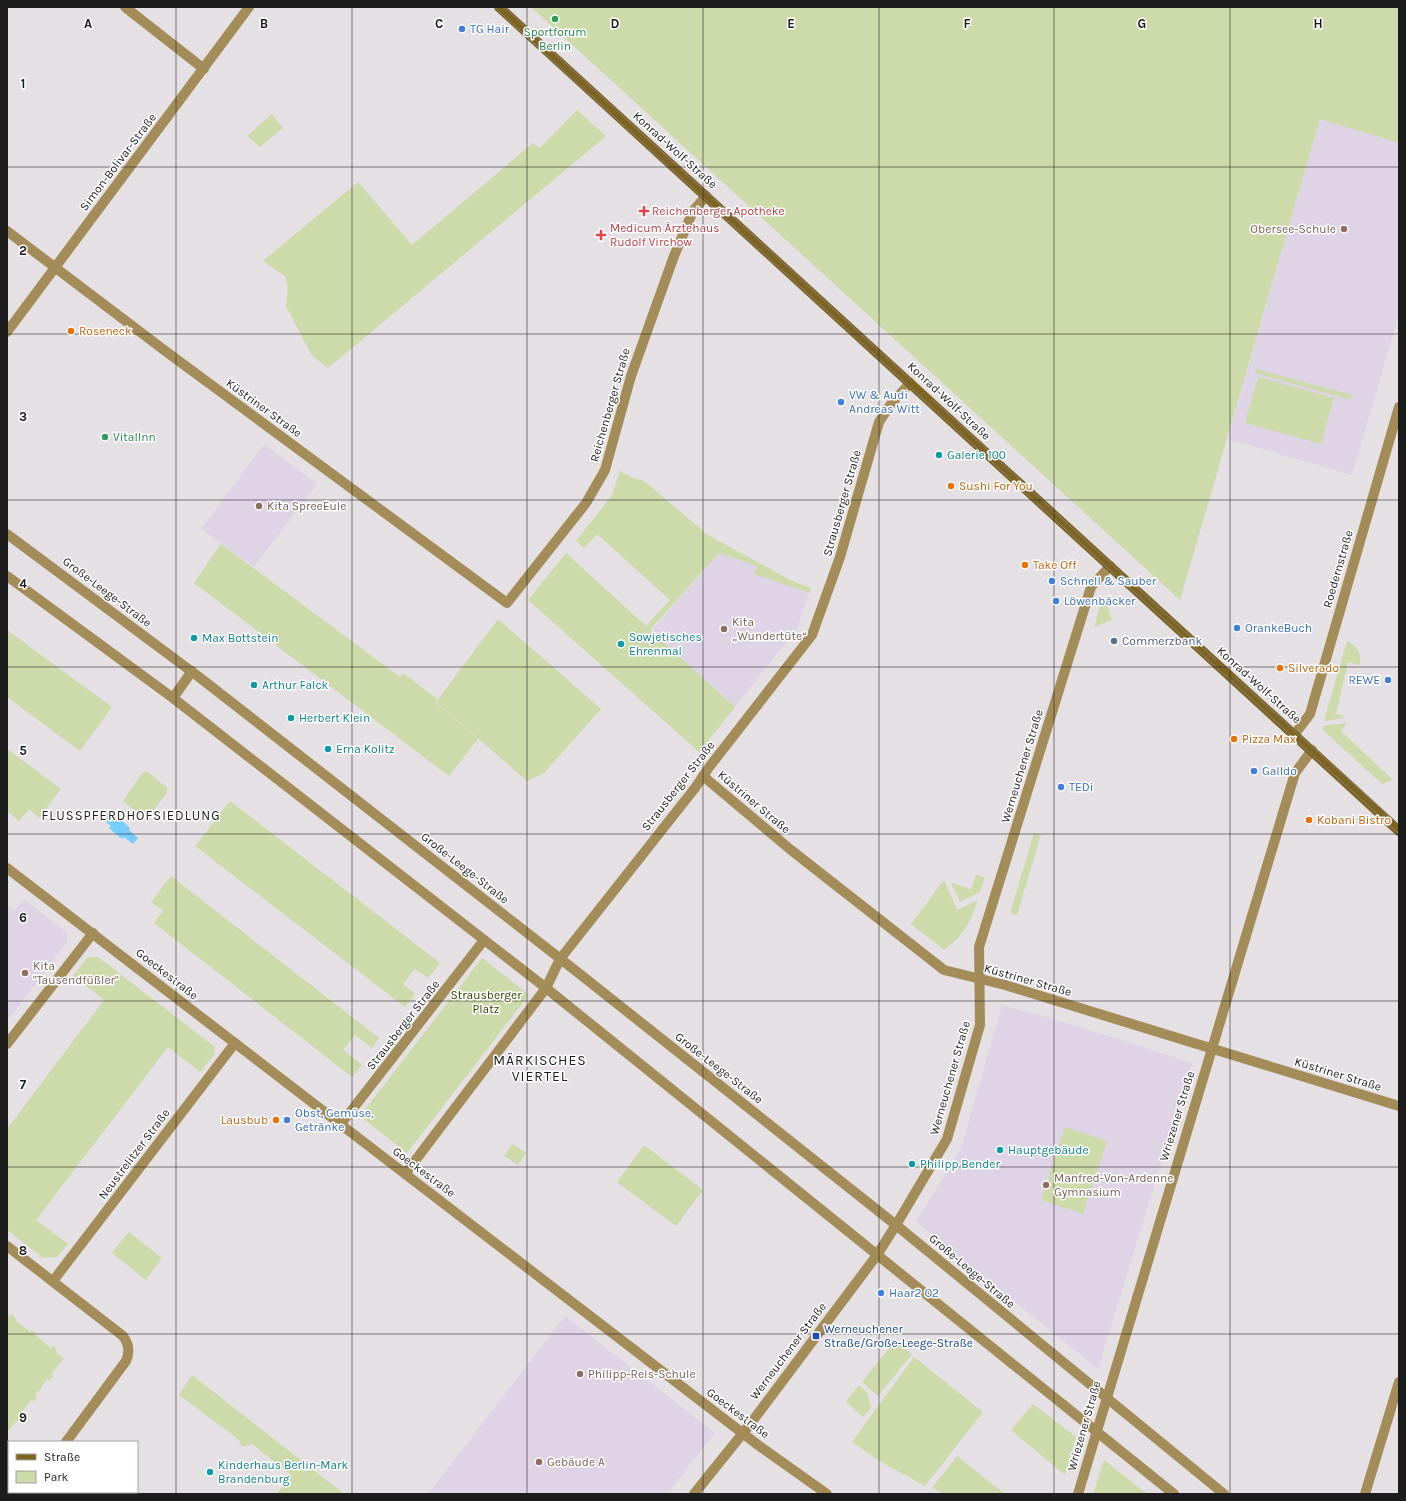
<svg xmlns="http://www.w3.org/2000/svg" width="1406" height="1501" font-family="Karla,sans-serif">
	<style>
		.education { fill: #dfd3e6 }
		.green { fill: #cddaa9 }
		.water { fill: #77cdfd }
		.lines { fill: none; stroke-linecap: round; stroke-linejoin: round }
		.minor { stroke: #a38c58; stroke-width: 10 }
		.tertiary { stroke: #a38c58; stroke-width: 10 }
		.secondary { stroke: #7f641f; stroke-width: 10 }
		.tram { stroke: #827f82; stroke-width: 1 }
		.grid { fill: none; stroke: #1d1c1d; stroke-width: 1; stroke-opacity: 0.55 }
		.leisure-dot { fill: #2e9e5b; stroke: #fff; stroke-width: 1.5 }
		.shop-dot { fill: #3f7fe0; stroke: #fff; stroke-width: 1.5 }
		.health-dot { fill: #e0444e; stroke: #fff; stroke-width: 1.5 }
		.education-dot { fill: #8d6e63; stroke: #fff; stroke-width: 1.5 }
		.food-dot { fill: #e8710a; stroke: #fff; stroke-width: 1.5 }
		.culture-dot { fill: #0f9aa8; stroke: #fff; stroke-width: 1.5 }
		.service-dot { fill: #5c6f8a; stroke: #fff; stroke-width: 1.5 }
		.transit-dot { fill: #1a4fb4; stroke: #fff; stroke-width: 1.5 }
		.labels { text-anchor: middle; stroke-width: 3; stroke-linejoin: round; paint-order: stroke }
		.shop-label { font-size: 12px; fill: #366cbe; stroke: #fff; text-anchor: start }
		.leisure-label { font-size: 12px; fill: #27864d; stroke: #fff }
		.street-label { font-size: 12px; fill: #1d1c1d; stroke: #fff }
		.health-label { font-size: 12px; fill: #be3a42; stroke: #fff; text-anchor: start }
		.education-label { font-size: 12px; fill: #785e54; stroke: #fff; text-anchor: start }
		.food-label { font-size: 12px; fill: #c56008; stroke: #fff; text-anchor: start }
		.culture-label { font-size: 12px; fill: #0d838f; stroke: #fff; text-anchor: start }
		.service-label { font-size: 12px; fill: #4e5e75; stroke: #fff; text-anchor: start }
		.park-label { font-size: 12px; fill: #343f00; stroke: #fff }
		.transit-label { font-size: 12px; fill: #164399; stroke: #fff; text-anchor: start }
		.neighbourhood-label { font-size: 13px; letter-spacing: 1px; fill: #1d1c1d; stroke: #fff }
		.quarter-label { font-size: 14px; letter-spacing: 1px; fill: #1d1c1d; stroke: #fff }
		.grid-label { font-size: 13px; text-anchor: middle; font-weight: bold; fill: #1d1c1d; stroke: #fff; stroke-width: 3; stroke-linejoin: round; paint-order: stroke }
	</style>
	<rect width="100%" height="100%" fill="#e4e0e4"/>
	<!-- education -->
	<g class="education">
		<polygon points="1320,118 1399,143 1399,315 1352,475 1228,439"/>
		<polygon points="264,444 317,484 254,567 201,529"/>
		<polygon points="719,553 757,566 809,592 798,627 735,707 651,631"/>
		<polygon points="24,899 67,933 67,942 7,1021 7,905 15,911"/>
		<polygon points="1002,1005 1074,1025 1192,1063 1098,1369 916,1222 961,1148"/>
		<polygon points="565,1316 715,1433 667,1494 428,1494"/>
	</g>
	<!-- green -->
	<g class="green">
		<polygon points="531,7 1399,7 1399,143 1320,119 1180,600"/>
		<polygon points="577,110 606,136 328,368 312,356 286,306 288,287 285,276 263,261 358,182 412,245 533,143 540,148"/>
		<polygon points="272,114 283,128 260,147 247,136"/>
		<polygon points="1256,369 1352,395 1351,400 1255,373"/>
		<polygon points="1258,377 1334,398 1321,444 1245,423"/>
		<polygon points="620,471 631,477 644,481 708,535 792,581 811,588 810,593 754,574 757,566 719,553 650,630 735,707 699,752 528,600 566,553 646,626 670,600 597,534 584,548 576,541 612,495"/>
		<polygon points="221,544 400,677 403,673 437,699 435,702 478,739 449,776 194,583"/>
		<polygon points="1101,603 1106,603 1112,620 1094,627"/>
		<polygon points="498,619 601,709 544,773 527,781 436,702"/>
		<polygon points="7,630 112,707 80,751 7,697"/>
		<path d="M 1347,641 C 1357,645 1362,655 1360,665 L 1348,662 L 1336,714 L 1343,716 L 1344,718 L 1324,721 Z"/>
		<polygon points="1347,723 1341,731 1393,780 1382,784 1323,730 1323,726"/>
		<polygon points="7,749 61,789 39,818 29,809 19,821 7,811"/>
		<polygon points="143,772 148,772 167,788 167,793 148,817 144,818 123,801"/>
		<polygon points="230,801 440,963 428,978 415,969 403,984 415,994 405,1007 195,846"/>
		<polygon points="1034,833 1041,835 1017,915 1010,913"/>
		<polygon points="976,875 985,877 980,892 960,902 951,883 971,889"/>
		<polygon points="171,876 379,1038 372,1048 355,1035 343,1050 362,1065 352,1077 154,923 163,911 151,902"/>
		<path d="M 944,880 L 957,910 L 978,900 C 971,922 963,936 944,950 L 911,924 Z"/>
		<polygon points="88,957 98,957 215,1047 214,1055 200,1072 168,1047 36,1220 68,1244 57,1257 43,1258 7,1230 7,1129 104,1000 73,976"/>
		<polygon points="482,958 529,995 407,1153 360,1116"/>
		<polygon points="1065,1127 1107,1141 1083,1214 1041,1200"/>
		<polygon points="512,1144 526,1153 518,1165 504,1156"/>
		<polygon points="644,1145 703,1190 676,1226 617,1182"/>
		<polygon points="129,1232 162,1258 146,1280 112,1253"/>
		<polygon points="7,1314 10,1316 11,1314 16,1318 15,1320 30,1332 32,1330 36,1333 35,1335 51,1348 53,1346 57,1349 56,1352 64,1358 51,1374 53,1376 50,1380 47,1379 35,1396 37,1397 33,1402 31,1400 19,1416 21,1418 18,1422 16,1421 7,1432"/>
		<polygon points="895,1341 912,1354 878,1396 862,1382"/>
		<polygon points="914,1357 983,1412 925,1486 881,1462 852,1442"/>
		<polygon points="192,1375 343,1493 345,1494 277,1494 291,1475 252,1444 242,1447 238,1439 179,1395"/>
		<polygon points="859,1385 867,1392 871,1408 863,1417 846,1402"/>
		<polygon points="1033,1404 1076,1437 1065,1475 1011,1430"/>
		<polygon points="957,1456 1005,1494 946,1494 932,1488"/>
		<polygon points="1104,1460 1147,1494 1093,1494"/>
	</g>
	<!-- water -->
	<polygon class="water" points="107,813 115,820 118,817 130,828 129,830 138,838 133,844 124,837 122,839 109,828 111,826 102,819"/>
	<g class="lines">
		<!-- minor -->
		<g class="minor">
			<polyline points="125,7 204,69"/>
			<polyline points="7,231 168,353 507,603 586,503 605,470 631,376 674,256 693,211 706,196"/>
			<polyline points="7,534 199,677 576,971 896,1225 1224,1494"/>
			<polyline points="7,576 173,698 546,988 1174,1494"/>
			<polyline points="173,698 192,671"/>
			<polyline points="1294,735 1310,714 1399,407"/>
			<polyline points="703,776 791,850 944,970 1005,985 1399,1106"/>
			<polyline points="7,868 758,1445 827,1494"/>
			<polyline points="7,1044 93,933"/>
			<polyline points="341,1124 484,940"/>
			<polyline points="405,1174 546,988 560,959 695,788 710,766 812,635 840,557 879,422 891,404 910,383"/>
			<path d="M 7,1246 L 123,1336 C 129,1344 130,1352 126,1361 L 66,1442"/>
			<polyline points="53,1281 235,1043"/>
			<polyline points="28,1494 29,1492"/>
			<polyline points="1078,1494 1295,773 1312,750"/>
			<polyline points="1365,1494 1399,1382"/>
		</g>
		<!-- tertiary -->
		<g class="tertiary">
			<polyline points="7,332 249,7"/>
			<polyline points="694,1494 751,1423 877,1255 896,1225 947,1139 980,1025 979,947 1091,587 1110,566"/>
		</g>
		<!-- secondary -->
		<polyline class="secondary" points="499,7 1399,831"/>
		<!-- tram -->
		<g class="tram">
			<polyline points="494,7 1399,834"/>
			<polyline points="504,7 911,380"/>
			<polyline points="933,400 1216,660"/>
			<polyline points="1235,677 1399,825"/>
		</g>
	</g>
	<!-- grid -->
	<path class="grid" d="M 176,7 L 176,1494M 352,7 L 352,1494M 527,7 L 527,1494M 703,7 L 703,1494M 879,7 L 879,1494M 1054,7 L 1054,1494M 1230,7 L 1230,1494M 7,167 L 1399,167M 7,334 L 1399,334M 7,500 L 1399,500M 7,667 L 1399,667M 7,834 L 1399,834M 7,1001 L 1399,1001M 7,1167 L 1399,1167M 7,1334 L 1399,1334"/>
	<!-- markers -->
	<g class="leisure-dot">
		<circle cx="555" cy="19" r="4"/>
		<circle cx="105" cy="437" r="4"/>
	</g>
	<g class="shop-dot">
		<circle cx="462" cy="29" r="4"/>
		<circle cx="841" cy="402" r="4"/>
		<circle cx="1052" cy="581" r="4"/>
		<circle cx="1056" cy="601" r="4"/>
		<circle cx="1237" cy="628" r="4"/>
		<circle cx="1388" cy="680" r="4"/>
		<circle cx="1254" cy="771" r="4"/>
		<circle cx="1061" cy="787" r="4"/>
		<circle cx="287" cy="1120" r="4"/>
		<circle cx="881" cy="1293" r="4"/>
	</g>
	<g class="health-dot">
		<path d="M642 205h4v4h4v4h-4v4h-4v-4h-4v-4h4z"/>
		<path d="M599 229h4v4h4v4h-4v4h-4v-4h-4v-4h4z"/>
	</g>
	<g class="education-dot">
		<circle cx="1344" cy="229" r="4"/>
		<circle cx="259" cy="506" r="4"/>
		<circle cx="724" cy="629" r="4"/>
		<circle cx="25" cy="973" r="4"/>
		<circle cx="1046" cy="1185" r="4"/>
		<circle cx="580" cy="1374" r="4"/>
		<circle cx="539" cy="1462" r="4"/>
	</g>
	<g class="food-dot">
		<circle cx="71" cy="331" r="4"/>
		<circle cx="951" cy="486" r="4"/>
		<circle cx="1025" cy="565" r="4"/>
		<circle cx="1280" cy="668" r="4"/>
		<circle cx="1234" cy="739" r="4"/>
		<circle cx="1309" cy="820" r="4"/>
		<circle cx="276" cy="1120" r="4"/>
	</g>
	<g class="culture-dot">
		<circle cx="939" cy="455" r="4"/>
		<circle cx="194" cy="638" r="4"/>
		<circle cx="621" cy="644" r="4"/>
		<circle cx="254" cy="685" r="4"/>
		<circle cx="291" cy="718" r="4"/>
		<circle cx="328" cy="749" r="4"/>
		<circle cx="1000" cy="1150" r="4"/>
		<circle cx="912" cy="1164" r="4"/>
		<circle cx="210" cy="1472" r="4"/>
	</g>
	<circle class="service-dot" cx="1114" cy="641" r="4"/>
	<rect class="transit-dot" x="812" y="1332" width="8" height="8" rx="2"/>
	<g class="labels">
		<!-- shop labels -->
		<g class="shop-label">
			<text x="470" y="33">TG Hair</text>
			<text x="849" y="399">VW &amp; Audi<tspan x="849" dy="14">Andreas Witt</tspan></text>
			<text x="1060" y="585">Schnell &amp; Sauber</text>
			<text x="1064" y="605">Löwenbäcker</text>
			<text x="1245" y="632">OrankeBuch</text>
			<text x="1380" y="684" text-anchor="end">REWE</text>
			<text x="1262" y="775">Galldo</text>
			<text x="1069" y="791">TEDi</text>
			<text x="295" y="1117">Obst, Gemüse,<tspan x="295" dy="14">Getränke</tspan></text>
			<text x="889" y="1297">Haar2 O2</text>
		</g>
		<!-- leisure labels -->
		<g class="leisure-label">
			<text x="555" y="36">Sportforum<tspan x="555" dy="14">Berlin</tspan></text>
			<text x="113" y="441" text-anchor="start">VitalInn</text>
		</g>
		<!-- street labels -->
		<g class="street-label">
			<text transform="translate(675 150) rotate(42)" y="4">Konrad-Wolf-Straße</text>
			<text transform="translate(118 162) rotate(-53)" y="4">Simon-Bolivar-Straße</text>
			<text transform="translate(949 401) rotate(43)" y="4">Konrad-Wolf-Straße</text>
			<text transform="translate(610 405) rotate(-74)" y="4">Reichenberger Straße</text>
			<text transform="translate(264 408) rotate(36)" y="4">Küstriner Straße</text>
			<text transform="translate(842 503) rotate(-74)" y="4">Strausberger Straße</text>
			<text transform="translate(1338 569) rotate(-74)" y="4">Roedernstraße</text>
			<text transform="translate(107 592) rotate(37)" y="4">Große-Leege-Straße</text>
			<text transform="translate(1259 685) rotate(42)" y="4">Konrad-Wolf-Straße</text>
			<text transform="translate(1022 766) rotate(-73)" y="4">Werneuchener Straße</text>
			<text transform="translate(678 786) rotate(-52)" y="4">Strausberger Straße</text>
			<text transform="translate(754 802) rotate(40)" y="4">Küstriner Straße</text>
			<text transform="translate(465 868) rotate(38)" y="4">Große-Leege-Straße</text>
			<text transform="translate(167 974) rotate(38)" y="4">Goeckestraße</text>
			<text transform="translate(1028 980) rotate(16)" y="4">Küstriner Straße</text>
			<text transform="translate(403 1025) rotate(-52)" y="4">Strausberger Straße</text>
			<text transform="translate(719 1068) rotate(38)" y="4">Große-Leege-Straße</text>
			<text transform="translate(1338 1074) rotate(17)" y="4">Küstriner Straße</text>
			<text transform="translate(950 1078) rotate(-74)" y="4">Werneuchener Straße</text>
			<text transform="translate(1177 1116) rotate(-73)" y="4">Wriezener Straße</text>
			<text transform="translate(134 1154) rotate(-53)" y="4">Neustrelitzer Straße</text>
			<text transform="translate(424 1172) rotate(37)" y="4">Goeckestraße</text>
			<text transform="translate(972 1271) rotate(40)" y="4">Große-Leege-Straße</text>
			<text transform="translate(788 1351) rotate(-53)" y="4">Werneuchener Straße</text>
			<text transform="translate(738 1413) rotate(37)" y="4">Goeckestraße</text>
			<text transform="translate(1084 1426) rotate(-74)" y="4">Wriezener Straße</text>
		</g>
		<!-- health labels -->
		<g class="health-label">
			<text x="652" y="215">Reichenberger Apotheke</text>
			<text x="610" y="232">Medicum Ärztehaus<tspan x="610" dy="14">Rudolf Virchow</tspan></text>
		</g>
		<!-- education labels -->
		<g class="education-label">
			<text x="1336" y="233" text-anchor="end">Obersee-Schule</text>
			<text x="267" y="510">Kita SpreeEule</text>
			<text x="732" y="626">Kita<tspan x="732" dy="14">„Wundertüte“</tspan></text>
			<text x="33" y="970">Kita<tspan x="33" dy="14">"Tausendfüßler"</tspan></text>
			<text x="1054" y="1182">Manfred-Von-Ardenne<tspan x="1054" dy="14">Gymnasium</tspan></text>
			<text x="588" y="1378">Philipp-Reis-Schule</text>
			<text x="547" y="1466">Gebäude A</text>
		</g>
		<!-- food labels -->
		<g class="food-label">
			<text x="79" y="335">Roseneck</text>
			<text x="959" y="490">Sushi For You</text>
			<text x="1033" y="569">Take Off</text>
			<text x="1288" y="672">Silverado</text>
			<text x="1242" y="743">Pizza Max</text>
			<text x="1317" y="824">Kobani Bistro</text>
			<text x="268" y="1124" text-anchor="end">Lausbub</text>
		</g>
		<!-- culture labels -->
		<g class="culture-label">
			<text x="947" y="459">Galerie 100</text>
			<text x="629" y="641">Sowjetisches<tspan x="629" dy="14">Ehrenmal</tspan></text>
			<text x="202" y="642">Max Bottstein</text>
			<text x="262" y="689">Arthur Falck</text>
			<text x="299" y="722">Herbert Klein</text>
			<text x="336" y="753">Erna Kolitz</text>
			<text x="1008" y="1154">Hauptgebäude</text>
			<text x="920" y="1168">Philipp Bender</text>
			<text x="218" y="1469">Kinderhaus Berlin-Mark<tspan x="218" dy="14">Brandenburg</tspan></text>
		</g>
		<!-- service labels -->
		<g class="service-label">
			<text x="1122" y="645">Commerzbank</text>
		</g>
		<!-- park labels -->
		<g class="park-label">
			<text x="486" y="999">Strausberger<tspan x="486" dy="14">Platz</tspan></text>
		</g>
		<!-- transit labels -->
		<g class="transit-label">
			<text x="824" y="1333">Werneuchener<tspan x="824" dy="14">Straße/Große-Leege-Straße</tspan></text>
		</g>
		<!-- neighbourhood labels -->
		<g class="neighbourhood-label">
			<text x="131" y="820">FLUSSPFERDHOFSIEDLUNG</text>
		</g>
		<!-- quarter labels -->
		<g class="quarter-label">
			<text x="540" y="1065">MÄRKISCHES<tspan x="540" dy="16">VIERTEL</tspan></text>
		</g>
	</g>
	<g class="grid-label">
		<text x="88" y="28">A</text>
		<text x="264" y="28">B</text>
		<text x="439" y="28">C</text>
		<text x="615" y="28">D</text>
		<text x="791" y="28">E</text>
		<text x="967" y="28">F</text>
		<text x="1142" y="28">G</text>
		<text x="1318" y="28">H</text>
		<text x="23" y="88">1</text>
		<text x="23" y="255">2</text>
		<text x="23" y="421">3</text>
		<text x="23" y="588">4</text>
		<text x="23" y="755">5</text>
		<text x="23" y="922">6</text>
		<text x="23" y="1089">7</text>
		<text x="23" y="1255">8</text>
		<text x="23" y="1422">9</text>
	</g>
	<!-- border -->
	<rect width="1406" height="1501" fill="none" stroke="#1d1c1d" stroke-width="16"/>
	<!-- legend -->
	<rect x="8" y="1441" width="130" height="52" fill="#ffffff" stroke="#a5a4a5"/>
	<rect x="16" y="1454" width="20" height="6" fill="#7f641f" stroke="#a5a4a5"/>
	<text x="44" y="1461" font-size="12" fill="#1d1c1d">Straße</text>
	<rect x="16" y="1471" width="20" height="12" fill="#cddaa9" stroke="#a5a4a5"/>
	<text x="44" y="1481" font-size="12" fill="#1d1c1d">Park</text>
</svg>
